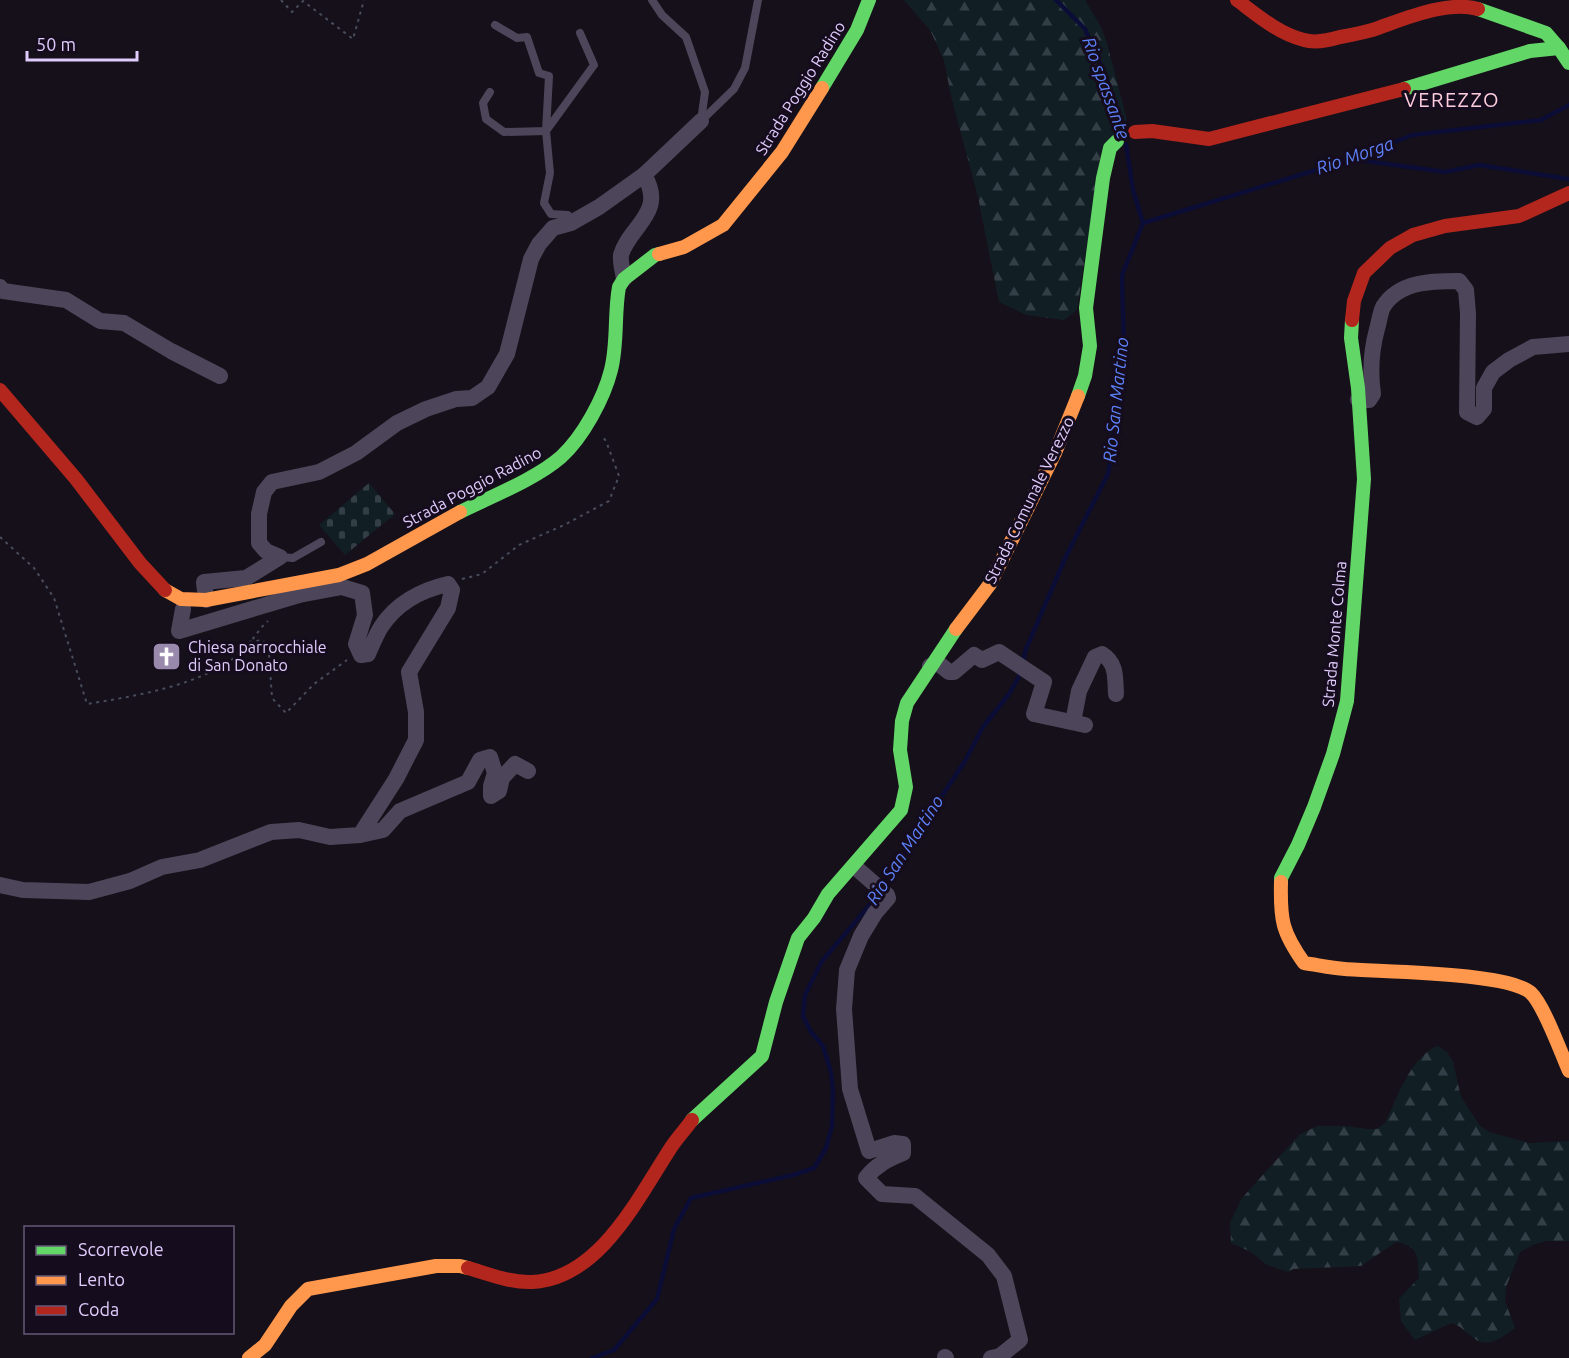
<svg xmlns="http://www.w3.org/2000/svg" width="1569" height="1358" font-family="Ubuntu,sans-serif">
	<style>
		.forest { fill: url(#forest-firs) }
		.cemetery { fill: url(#cemetery-stones) }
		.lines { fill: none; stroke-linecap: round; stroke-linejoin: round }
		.stream { stroke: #0b0d36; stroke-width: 4.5 }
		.path { stroke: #484c5c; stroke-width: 2; stroke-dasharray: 3 4.5; stroke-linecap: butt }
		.lane { stroke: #4d455a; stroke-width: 8 }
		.street { stroke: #4d455a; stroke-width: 16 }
		.fast { stroke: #63d668; stroke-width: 14 }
		.slow { stroke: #ff974d; stroke-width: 14 }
		.jam { stroke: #b3261e; stroke-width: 14 }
		.labels { text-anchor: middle; stroke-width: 6; stroke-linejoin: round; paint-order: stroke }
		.street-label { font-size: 16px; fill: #e0cbfd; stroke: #150c1d }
		.poi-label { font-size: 16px; fill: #e0cbfd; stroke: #150c1d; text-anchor: start }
		.water-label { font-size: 18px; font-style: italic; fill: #5d81f9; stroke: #150c1d }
		.quarter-label { font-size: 20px; letter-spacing: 1.5px; fill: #fdcddd; stroke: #150c1d }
	</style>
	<defs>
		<pattern id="forest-firs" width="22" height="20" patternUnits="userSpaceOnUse" patternTransform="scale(1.5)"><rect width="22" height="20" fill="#111f25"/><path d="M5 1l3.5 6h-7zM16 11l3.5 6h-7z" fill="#333e46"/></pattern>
		<pattern id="cemetery-stones" width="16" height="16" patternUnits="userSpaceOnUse" patternTransform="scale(1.5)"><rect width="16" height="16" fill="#111f25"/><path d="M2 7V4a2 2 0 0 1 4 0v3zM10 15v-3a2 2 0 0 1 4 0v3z" fill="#333e46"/></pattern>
	</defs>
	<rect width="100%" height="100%" fill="#151019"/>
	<!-- forest -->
	<g class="forest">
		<polygon points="904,0 1085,0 1101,27 1107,43 1127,120 1101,152 1077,310 1064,320 1026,315 999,302 978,197 951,96 944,60 930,30"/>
		<path d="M 1438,1046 L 1447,1052 L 1453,1062 L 1461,1097 L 1480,1126 L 1489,1132 L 1529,1143 L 1569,1141 L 1569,1241 L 1547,1241 L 1535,1244 L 1520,1252 L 1506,1287 L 1505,1301 L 1515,1328 C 1504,1336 1489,1349 1475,1339 C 1466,1333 1462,1326 1451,1323 L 1415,1340 L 1401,1321 L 1399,1299 L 1419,1278 C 1417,1256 1420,1247 1396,1242 L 1361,1266 L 1293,1269 L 1288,1272 L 1267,1265 L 1251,1252 L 1231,1243 L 1230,1223 L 1242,1198 L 1299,1135 L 1317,1126 L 1347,1126 L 1367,1129 L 1377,1129 L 1385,1123 C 1397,1099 1411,1055 1438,1046 Z"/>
	</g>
	<!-- cemetery -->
	<polygon class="cemetery" points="369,483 395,514 345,555 319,525"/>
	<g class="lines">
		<!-- stream -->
		<g class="stream">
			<polyline points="1056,0 1085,29 1101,66 1123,125 1125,135"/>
			<polyline points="1126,144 1133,190 1143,223"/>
			<polyline points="1352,159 1445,172 1479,165 1569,179"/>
			<polyline points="1143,223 1352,159 1412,135 1541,120 1569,105"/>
			<polyline points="1022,664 1026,649 1067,554 1108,474 1116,427 1124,347 1122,275 1143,223"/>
			<polyline points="592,1358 614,1350 657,1299 674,1229 691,1198 793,1175 814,1168 826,1148 832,1126 833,1092 831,1072 823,1046 811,1032 803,1016 805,995 822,961 885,887 922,826 965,761 983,727 1009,694 1021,673"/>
		</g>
		<!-- path -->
		<g class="path">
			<polyline points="281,0 292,12 303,1 353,39 364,0"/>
			<path d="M 0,537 L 34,568 L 54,598 L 87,704 C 135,696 198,686 237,656 C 250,647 256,631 268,621"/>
			<polyline points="462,579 482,574 519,545 564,525 609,501 619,476 606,441 601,435"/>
			<polyline points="249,642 263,640 269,654 272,698 286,713 314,684 347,660"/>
		</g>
		<!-- lane -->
		<g class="lane">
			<polyline points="652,0 662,15 686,37 705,92 701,121"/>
			<polyline points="490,92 483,103 486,119 504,132 546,131 549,76 539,73 527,37 517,38 495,25"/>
			<polyline points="701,121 734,89 745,68 758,0"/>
			<polyline points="571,223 568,215 551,214 544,203 550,173 546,131 594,65 580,33"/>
			<polyline points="280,557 293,558 321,542"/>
		</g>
		<!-- street -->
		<g class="street">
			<path d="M 624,279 C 623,272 620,262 621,255 C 629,226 667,213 644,175"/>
			<polyline points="0,287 3,291 66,300 100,321 124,323 171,351 220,376"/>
			<path d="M 1358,400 L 1369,400 L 1373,394 C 1370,373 1371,351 1377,329 C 1379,323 1380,313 1383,307 C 1399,281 1432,281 1459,281 L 1466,290 L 1468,313 L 1467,412 L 1477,417 L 1484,409 L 1484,388 L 1493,372 L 1509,360 L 1533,347 L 1569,344"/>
			<polyline points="206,600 204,582 246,578 280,557 266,551 259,543 259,514 264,492 272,482 319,472 356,453 397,423 426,409 456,399 472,398 488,387 507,354 531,259 539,244 553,228 571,223 599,207 644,175 701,121"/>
			<polyline points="183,609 179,631 299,595 303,585"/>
			<polyline points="930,666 938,663 949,672 954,672 974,655 982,660 999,652 1044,682 1034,714 1085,725"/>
			<path d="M 1073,722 L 1079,691 L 1095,657 L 1102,654 C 1117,663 1115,678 1116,694"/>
			<polyline points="360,835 383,830 400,811 468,782 480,760 490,757 495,773 491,786 491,796 499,791 502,778 515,764 528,771"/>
			<path d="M 854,866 L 887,895 L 888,898 L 875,913 L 861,936 L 847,970 L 844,1009 L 850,1089 L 869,1151 L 894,1143 L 903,1144 L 903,1153 C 888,1159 876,1165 866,1178 L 882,1194 L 915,1196 L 988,1255 L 1004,1276 L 1020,1340 L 1000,1356 L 991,1358"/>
			<path d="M 0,885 L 23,890 L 89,892 L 130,881 L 162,867 L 200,860 L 271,832 L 299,830 L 330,837 L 360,835 L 396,779 L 416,740 L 416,712 L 409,672 L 448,608 L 452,590 L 448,584 C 421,590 396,604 381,627 C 376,635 372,645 368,654 L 361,655 L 356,644 L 365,615 L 362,593 L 342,587 L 299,595"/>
			<polyline points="945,1357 946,1358"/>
		</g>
		<!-- fast -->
		<g class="fast">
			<polyline points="1478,9 1546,33 1559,48"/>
			<polyline points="822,88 857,30 869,0"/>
			<polyline points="1404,89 1530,51 1559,48 1569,63"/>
			<polyline points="1078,396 1085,376 1090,346 1086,308 1103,178 1110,148 1117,141"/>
			<path d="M 460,512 C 490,497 536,479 561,457 C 583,437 604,398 611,370 C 618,343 614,314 619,287 L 624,279 L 655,255 L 659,254"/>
			<polyline points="1281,882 1281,878 1298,845 1314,807 1333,754 1347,701 1364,479 1358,388 1351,338 1352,320"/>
			<polyline points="692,1120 762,1056 776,1002 798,938 814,918 828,894 901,810 906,787 900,750 902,721 907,703 956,629"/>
		</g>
		<!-- slow -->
		<g class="slow">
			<polyline points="659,254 684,247 723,225 782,152 822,88"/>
			<polyline points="165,590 181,599 206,600 339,575 367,564 460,512"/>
			<polyline points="956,629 990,584 1055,453 1078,396"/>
			<path d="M 1281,882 C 1280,920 1282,932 1304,963 C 1318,965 1331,968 1345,969 C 1381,972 1508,972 1531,993 C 1544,1005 1561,1053 1569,1071"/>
			<polyline points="249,1358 265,1345 291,1306 308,1289 436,1266 460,1266 468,1268"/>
		</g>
		<!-- jam -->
		<g class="jam">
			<path d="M 1237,0 C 1257,15 1279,34 1304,40 C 1314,43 1330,40 1340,37 C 1351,35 1362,33 1372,30 C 1402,20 1446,0 1478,9"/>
			<polyline points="1135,132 1152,131 1209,139 1404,89"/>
			<polyline points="1352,320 1354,301 1364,273 1390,248 1413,235 1445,226 1519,216 1569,193"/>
			<polyline points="0,390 76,479 140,563 165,590"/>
			<path d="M 468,1268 C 489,1274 510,1283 532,1282 C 599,1279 638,1198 670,1149 C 676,1139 685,1130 692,1120"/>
		</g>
	</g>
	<!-- icons -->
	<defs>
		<symbol id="church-square" viewBox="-11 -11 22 22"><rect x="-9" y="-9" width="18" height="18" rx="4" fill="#998aad" stroke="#150c1d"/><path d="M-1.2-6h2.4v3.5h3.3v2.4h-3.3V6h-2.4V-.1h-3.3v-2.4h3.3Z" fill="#fff"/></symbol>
	</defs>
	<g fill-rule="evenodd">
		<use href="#church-square" x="150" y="640" width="33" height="33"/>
	</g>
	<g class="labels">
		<!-- street labels -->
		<g class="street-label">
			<text transform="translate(800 88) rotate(-58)" y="6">Strada Poggio Radino</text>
			<text transform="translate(472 487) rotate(-28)" y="6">Strada Poggio Radino</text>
			<text transform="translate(1029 500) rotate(-64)" y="6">Strada Comunale Verezzo</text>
			<text transform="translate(1334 634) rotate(-85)" y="6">Strada Monte Colma</text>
		</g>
		<!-- poi labels -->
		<g class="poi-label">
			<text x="188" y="653">Chiesa parrocchiale<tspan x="188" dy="18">di San Donato</tspan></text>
		</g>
		<!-- water labels -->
		<g class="water-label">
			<text transform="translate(1106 88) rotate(70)" y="6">Rio spassante</text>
			<text transform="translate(1355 156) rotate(-19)" y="6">Rio Morga</text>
			<text transform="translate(1116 400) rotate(-84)" y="6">Rio San Martino</text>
			<text transform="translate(905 850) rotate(-57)" y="6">Rio San Martino</text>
		</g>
		<!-- quarter labels -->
		<g class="quarter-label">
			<text x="1452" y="107">VEREZZO</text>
		</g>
	</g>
	<!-- legend -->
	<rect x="24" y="1226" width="210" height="108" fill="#150c1d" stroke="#665877" stroke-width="1.5"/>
	<rect x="36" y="1246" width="30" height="9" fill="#63d668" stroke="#665877" stroke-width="1.5"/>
	<text x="78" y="1256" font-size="18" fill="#e0cbfd">Scorrevole</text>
	<rect x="36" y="1276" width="30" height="9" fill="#ff974d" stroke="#665877" stroke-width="1.5"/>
	<text x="78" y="1286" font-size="18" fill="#e0cbfd">Lento</text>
	<rect x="36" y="1306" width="30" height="9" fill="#b3261e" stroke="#665877" stroke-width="1.5"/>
	<text x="78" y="1316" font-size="18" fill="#e0cbfd">Coda</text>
	<!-- scale -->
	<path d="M27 51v9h110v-9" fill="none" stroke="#e0cbfd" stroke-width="3"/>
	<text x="36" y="51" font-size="18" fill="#e0cbfd" stroke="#150c1d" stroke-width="4.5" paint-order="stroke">50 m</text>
</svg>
